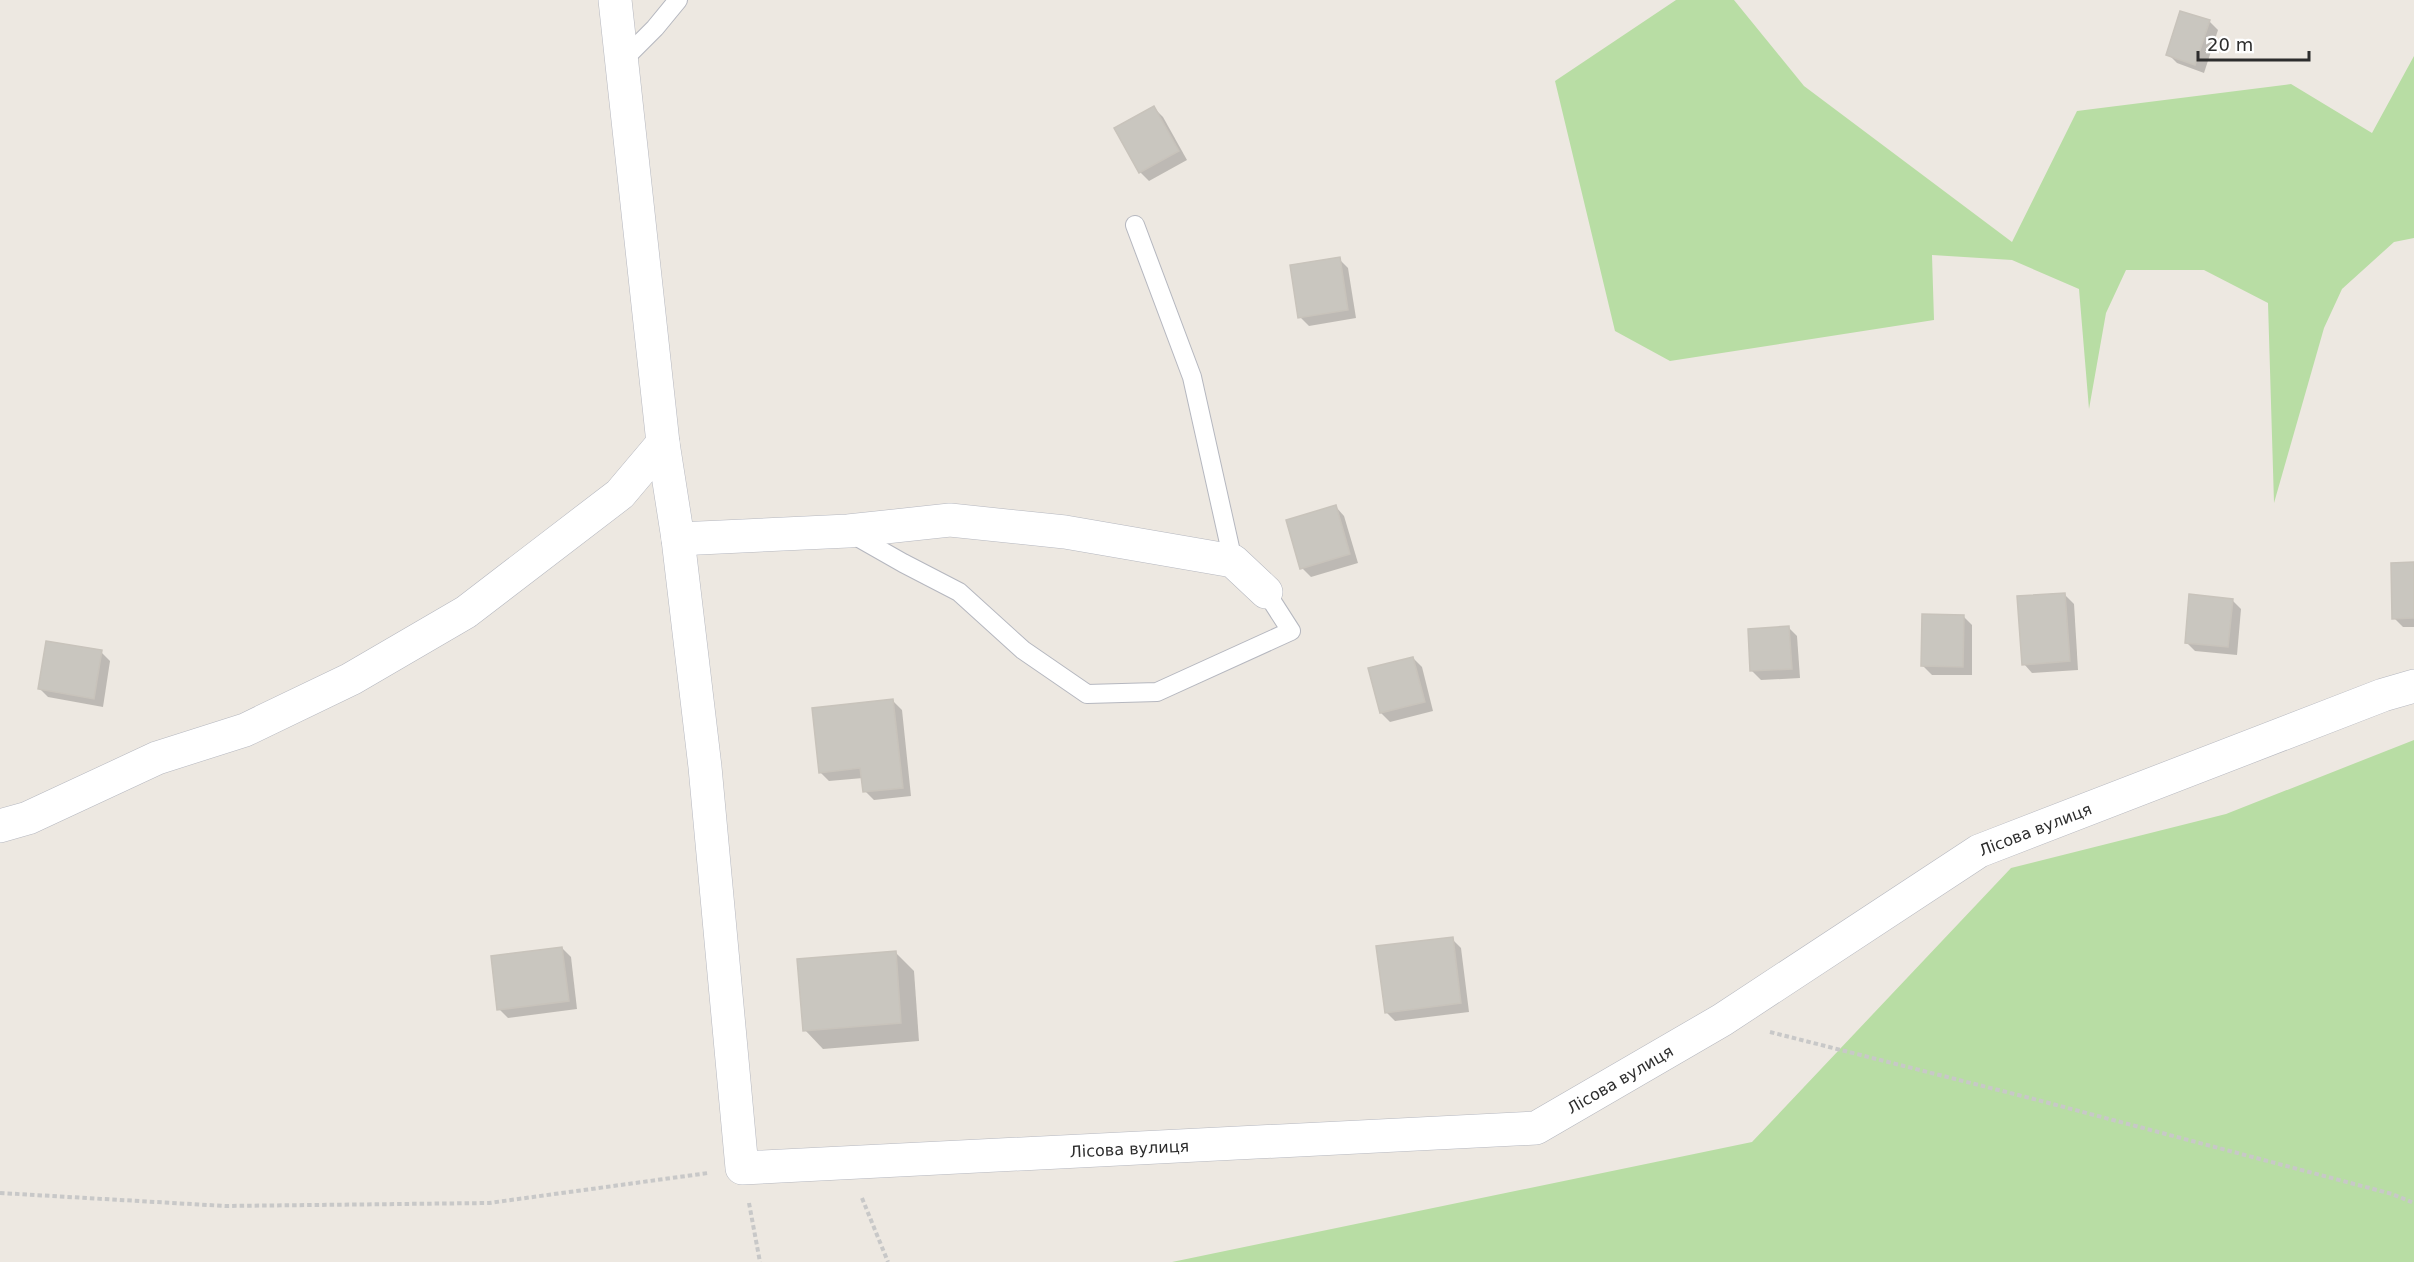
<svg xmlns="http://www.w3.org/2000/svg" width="2414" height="1262" font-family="'DejaVu Sans',sans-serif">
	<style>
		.green { fill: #b8dda4 }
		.shadow { fill: #0003 }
		.building { fill: #c9c6bf; stroke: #c8c3bb; stroke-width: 1.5 }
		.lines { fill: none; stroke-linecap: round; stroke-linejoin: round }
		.service-casing { stroke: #b5b7bf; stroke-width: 20 }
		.minor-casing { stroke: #b5b7bf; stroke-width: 34 }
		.path { stroke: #c8c8c8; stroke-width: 4; stroke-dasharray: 4.5 3; stroke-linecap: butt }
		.service { stroke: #fff; stroke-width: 18 }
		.minor { stroke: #fff; stroke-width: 33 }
		.labels { text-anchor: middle; stroke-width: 4.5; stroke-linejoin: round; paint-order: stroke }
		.street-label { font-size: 16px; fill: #2d2d2d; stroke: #fff }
	</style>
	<rect width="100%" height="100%" fill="#ede8e1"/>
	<!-- green -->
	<g class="green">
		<polygon points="1676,0 1734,0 1804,86 2012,242 2077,111 2291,84 2372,133 2414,56 2414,238 2394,242 2342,289 2324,328 2274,503 2268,303 2204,270 2126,270 2106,313 2089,409 2079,289 2012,260 1932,255 1934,320 1670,361 1615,331 1555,81"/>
		<polygon points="2414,740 2414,1262 1172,1262 1752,1142 2011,868 2226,814"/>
	</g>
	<!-- shadow -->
	<g class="shadow">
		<polygon points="2209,21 2218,30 2204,73 2177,63 2168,54"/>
		<polygon points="1154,108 1163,117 1187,160 1149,181 1140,172"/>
		<polygon points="1339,259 1348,268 1356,318 1309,326 1300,317"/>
		<polygon points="1336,507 1344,516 1358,563 1311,577 1302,568"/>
		<polygon points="2414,564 2414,627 2403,627 2394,618"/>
		<polygon points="2065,595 2074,604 2078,670 2032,673 2024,664"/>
		<polygon points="2232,600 2241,609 2237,655 2195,651 2186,642"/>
		<polygon points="1963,616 1972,625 1972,675 1932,675 1923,666"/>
		<polygon points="1788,627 1797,636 1800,678 1761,680 1752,671"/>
		<polygon points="101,652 110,661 103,707 48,697 39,688"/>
		<polygon points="1413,658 1422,667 1433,711 1390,722 1381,713"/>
		<polygon points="893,701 902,710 911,796 874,800 865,791 863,778 829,781 820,772"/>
		<polygon points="1452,939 1461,948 1469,1012 1395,1021 1386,1012"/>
		<polygon points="562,948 571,957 577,1009 508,1018 499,1009"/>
		<polygon points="895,952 914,971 919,1041 823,1049 805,1030"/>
	</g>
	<!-- building -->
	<g class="building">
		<polygon points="2180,11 2210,20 2195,65 2166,55"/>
		<polygon points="1154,106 1179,151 1139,173 1114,128"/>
		<polygon points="1340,257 1348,310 1298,318 1290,265"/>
		<polygon points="1336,505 1350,554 1300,569 1286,520"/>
		<polygon points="2414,562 2414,618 2392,619 2391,563"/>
		<polygon points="2065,593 2070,661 2022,665 2017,596"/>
		<polygon points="2189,594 2233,599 2228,647 2185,643"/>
		<polygon points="1922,614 1964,615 1963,667 1921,666"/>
		<polygon points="1789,626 1792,669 1750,671 1748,629"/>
		<polygon points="46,641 102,650 94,699 38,689"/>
		<polygon points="1413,657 1425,702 1380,713 1368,668"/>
		<polygon points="893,699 903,788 863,792 860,768 819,773 812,708"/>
		<polygon points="1453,937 1461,1003 1385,1013 1376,946"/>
		<polygon points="562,947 569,1001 497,1010 491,956"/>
		<polygon points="896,951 901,1023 803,1031 797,959"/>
	</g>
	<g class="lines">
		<defs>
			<g id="service">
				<polyline points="622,61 655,28 678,0"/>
				<polyline points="1135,225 1192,377 1233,561"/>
				<polyline points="852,534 903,563 959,592 1023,650 1087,694 1157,692 1291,631 1266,592"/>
			</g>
			<g id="minor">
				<path id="s1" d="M 615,0 L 663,443 L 678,539 L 705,767 L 742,1168 L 1536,1128 L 1722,1020 L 1979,851 L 2383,695 L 2414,686"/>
				<polyline points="678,539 848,531 950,520 1065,532 1233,561 1266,592"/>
				<polyline points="0,826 28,818 157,758 245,730 351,679 466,612 620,494 663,443"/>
			</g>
		</defs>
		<!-- service casing -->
		<use href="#service" class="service-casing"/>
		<!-- minor casing -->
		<use href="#minor" class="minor-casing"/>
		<!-- path -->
		<g class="path">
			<polyline points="1770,1032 2030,1098 2392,1194 2414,1203"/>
			<polyline points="0,1193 225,1206 489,1203 708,1173"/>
			<polyline points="862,1198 888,1262"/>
			<polyline points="749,1203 760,1262"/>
		</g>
		<!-- service -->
		<use href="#service" class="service"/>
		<!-- minor -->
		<use href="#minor" class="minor"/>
	</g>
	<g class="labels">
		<!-- street labels -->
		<g class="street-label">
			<text dy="6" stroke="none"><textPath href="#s1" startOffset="2553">Лісова вулиця</textPath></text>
			<text dy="6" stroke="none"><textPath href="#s1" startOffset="2067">Лісова вулиця</textPath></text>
			<text dy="6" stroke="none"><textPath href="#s1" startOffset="1563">Лісова вулиця</textPath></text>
		</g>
	</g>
	<!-- scale -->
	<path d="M2198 51v9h111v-9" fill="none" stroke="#2d2d2d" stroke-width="3"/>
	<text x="2207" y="51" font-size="18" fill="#2d2d2d" stroke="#ffffff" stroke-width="4.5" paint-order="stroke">20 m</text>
</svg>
